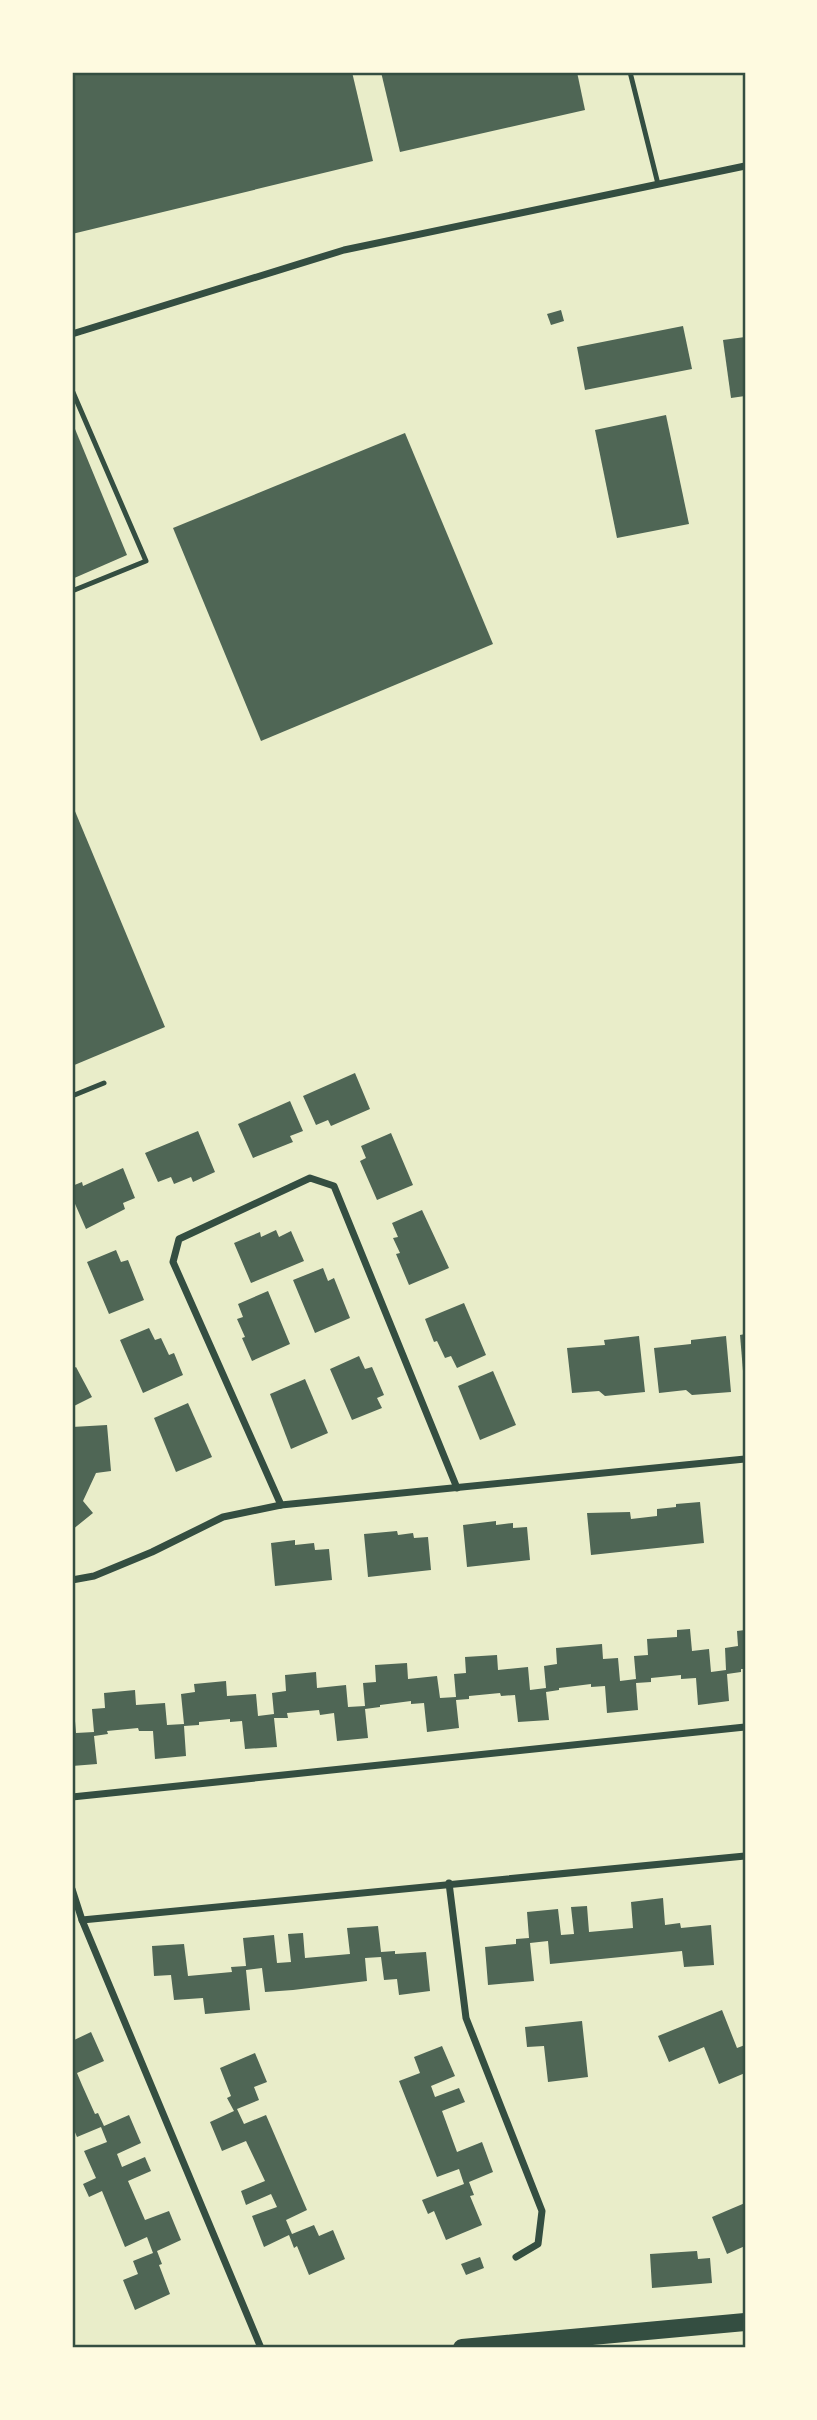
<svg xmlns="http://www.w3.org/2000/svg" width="817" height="2420" font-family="Georgia,serif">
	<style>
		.building { fill: #4f6655 }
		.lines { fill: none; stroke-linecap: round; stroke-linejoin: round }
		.service { stroke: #344e41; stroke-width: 5 }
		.minor { stroke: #344e41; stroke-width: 7 }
		.primary { stroke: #344e41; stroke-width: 18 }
		.neatline { fill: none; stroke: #344e41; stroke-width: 2.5 }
	</style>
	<rect width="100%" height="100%" fill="#e9edc9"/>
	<!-- building -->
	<g class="building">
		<polygon points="72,72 352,72 373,161 72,234"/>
		<polygon points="381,72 577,72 585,110 400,152"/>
		<polygon points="561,310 564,321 551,325 547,314"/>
		<polygon points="683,326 692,369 585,390 577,347"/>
		<polygon points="745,337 745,396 731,398 723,340"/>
		<polygon points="666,415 689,524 617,538 595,430"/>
		<polygon points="75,429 127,555 72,579 72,430"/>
		<polygon points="405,433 493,644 261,741 173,528"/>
		<polygon points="72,804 165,1027 72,1066"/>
		<polygon points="355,1073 370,1109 331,1126 328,1120 316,1125 303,1096"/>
		<polygon points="290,1101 303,1131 290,1136 293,1142 253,1158 238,1124"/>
		<polygon points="198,1131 215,1172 193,1182 191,1177 174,1184 171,1177 158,1182 145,1153"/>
		<polygon points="391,1133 413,1185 377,1200 360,1161 366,1158 361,1146"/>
		<polygon points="123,1168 135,1198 123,1203 125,1209 86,1229 72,1197 72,1186 82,1182 83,1186"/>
		<polygon points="422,1210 449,1268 409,1285 396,1254 400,1253 393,1238 398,1237 392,1223"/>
		<polygon points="276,1230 279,1237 291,1231 304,1261 251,1283 234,1243 260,1232 261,1237"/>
		<polygon points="116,1250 121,1262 128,1260 144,1300 109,1314 87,1262"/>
		<polygon points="323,1268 328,1281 334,1278 350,1318 315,1333 293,1280"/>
		<polygon points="268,1291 290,1344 252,1361 242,1338 245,1337 237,1319 243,1317 238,1304"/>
		<polygon points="464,1303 486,1355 457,1368 451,1356 445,1358 437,1341 434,1342 425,1319"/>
		<polygon points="149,1328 155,1340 161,1338 169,1355 174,1353 183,1375 143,1393 120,1340"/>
		<polygon points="745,1334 745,1371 743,1371 740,1335"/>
		<polygon points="639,1336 645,1392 605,1396 599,1391 572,1393 567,1348 605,1345 604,1340"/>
		<polygon points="726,1336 731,1392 692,1395 686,1390 659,1393 654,1348 691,1344 691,1340"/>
		<polygon points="359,1356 365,1369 372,1367 384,1395 377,1398 382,1408 352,1420 330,1369"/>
		<polygon points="76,1367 92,1397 72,1407 72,1369"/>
		<polygon points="493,1371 516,1425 480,1440 458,1386"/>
		<polygon points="305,1379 328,1433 291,1449 270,1394"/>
		<polygon points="188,1403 212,1457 176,1472 154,1418"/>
		<polygon points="107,1425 111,1471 96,1473 83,1501 93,1513 72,1530 72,1427"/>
		<polygon points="700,1502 704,1543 591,1555 587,1513 630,1512 631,1519 657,1516 657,1509 676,1507 676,1504"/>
		<polygon points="496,1521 496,1525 513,1523 513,1528 527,1527 530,1560 467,1567 463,1525"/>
		<polygon points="397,1531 398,1535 413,1533 414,1538 428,1537 431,1570 368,1577 364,1534"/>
		<polygon points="295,1540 295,1545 314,1543 315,1550 329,1549 332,1580 275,1586 271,1543"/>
		<polygon points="690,1629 692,1651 709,1649 711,1672 726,1670 725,1648 738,1646 737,1631 745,1630 745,1669 741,1669 741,1672 727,1674 729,1701 698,1705 696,1678 681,1679 681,1675 651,1678 651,1682 636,1683 638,1710 607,1713 605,1686 591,1687 591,1684 559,1688 559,1690 546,1692 549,1720 518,1722 515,1695 501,1696 500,1693 469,1696 469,1699 456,1700 459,1728 427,1732 424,1703 411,1704 411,1701 380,1705 380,1707 365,1709 368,1738 337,1741 334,1713 320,1715 319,1710 287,1713 288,1718 274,1718 277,1747 245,1749 242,1721 230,1722 230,1719 199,1722 199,1725 184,1726 186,1756 155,1759 153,1731 139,1731 138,1728 107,1731 108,1734 94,1736 97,1764 72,1766 72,1710 74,1709 76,1733 94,1732 92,1709 105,1708 104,1693 135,1690 136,1705 165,1703 167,1725 184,1724 181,1694 195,1692 194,1684 226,1681 227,1696 256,1694 258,1716 274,1714 272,1693 286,1691 285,1675 316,1672 317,1688 346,1685 348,1707 365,1706 363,1683 376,1682 375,1665 407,1663 408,1679 437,1676 440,1698 456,1697 454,1674 466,1673 465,1657 497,1655 498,1670 528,1667 530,1690 546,1688 544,1666 557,1664 556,1648 602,1644 603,1659 618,1658 620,1681 636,1679 634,1656 648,1655 647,1639 677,1637 677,1630"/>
		<polygon points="663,1898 665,1925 680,1923 681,1928 711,1925 714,1965 684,1967 682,1951 550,1964 548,1941 530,1943 534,1981 488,1985 485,1947 516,1944 516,1939 529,1938 527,1912 558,1909 561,1935 574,1934 571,1907 587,1906 589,1932 633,1928 631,1902"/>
		<polygon points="378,1926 381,1952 395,1951 395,1954 426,1952 430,1991 399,1995 397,1979 384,1980 381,1957 365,1958 367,1981 293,1990 265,1992 262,1968 246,1970 250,2010 205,2014 203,1998 174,2000 171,1975 154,1976 152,1946 184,1944 188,1976 232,1972 231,1967 246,1966 243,1938 274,1935 277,1963 291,1962 288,1934 303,1933 305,1958 350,1954 347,1928"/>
		<polygon points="722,2010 737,2048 745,2045 745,2073 719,2084 704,2047 669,2062 658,2036"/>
		<polygon points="582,2021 588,2077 548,2082 544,2046 527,2047 525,2027"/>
		<polygon points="91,2032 104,2061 77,2073 82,2085 95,2114 98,2113 104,2126 129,2115 141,2143 117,2154 122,2167 145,2157 151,2171 128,2181 145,2220 169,2211 181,2240 157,2251 162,2264 159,2265 170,2294 135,2310 123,2280 138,2274 133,2261 153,2253 147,2237 125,2247 102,2191 89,2197 83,2184 96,2178 84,2151 107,2142 101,2127 77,2137 72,2125 72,2041"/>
		<polygon points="442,2046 455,2076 431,2086 435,2097 459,2088 465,2102 442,2111 457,2152 482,2142 493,2172 469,2182 474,2195 470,2196 482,2225 446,2240 434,2211 428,2214 422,2200 464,2184 459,2169 437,2177 399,2081 420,2073 414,2057"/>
		<polygon points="255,2053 267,2082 254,2087 259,2100 237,2109 244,2124 266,2115 307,2210 286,2220 292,2234 314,2225 319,2236 333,2230 345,2259 309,2275 297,2246 294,2248 289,2235 264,2247 252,2216 277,2207 271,2194 246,2205 241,2191 265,2181 246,2141 222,2151 210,2122 234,2111 227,2098 231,2096 220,2068"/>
		<polygon points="745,2203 745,2246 727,2254 712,2217"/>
		<polygon points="697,2251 698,2259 710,2258 712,2283 652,2288 650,2254"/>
		<polygon points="480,2257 484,2268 466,2275 461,2264"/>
	</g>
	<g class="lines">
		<!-- service -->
		<g class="service">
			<polyline points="630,72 658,184"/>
			<polyline points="72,390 146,561 72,591"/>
			<polyline points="72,1096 104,1083"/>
		</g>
		<!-- minor -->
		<g class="minor">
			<polyline points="72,334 344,250 745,166"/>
			<polyline points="281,1505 173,1262 179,1239 310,1178 334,1186 457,1488"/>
			<polyline points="72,1580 94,1576 152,1552 223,1517 281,1505 745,1459"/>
			<polyline points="72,1797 745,1727"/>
			<polyline points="449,1883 466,2018 542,2211 538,2244 516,2257"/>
			<polyline points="72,1889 82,1920 261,2348"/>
			<polyline points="82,1920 745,1856"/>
		</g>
		<!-- primary -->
		<polyline class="primary" points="462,2348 745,2322"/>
	</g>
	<!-- border -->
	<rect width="817" height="2420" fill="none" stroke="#fefae0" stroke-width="147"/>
	<rect x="74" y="74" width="670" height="2272" class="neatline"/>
</svg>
